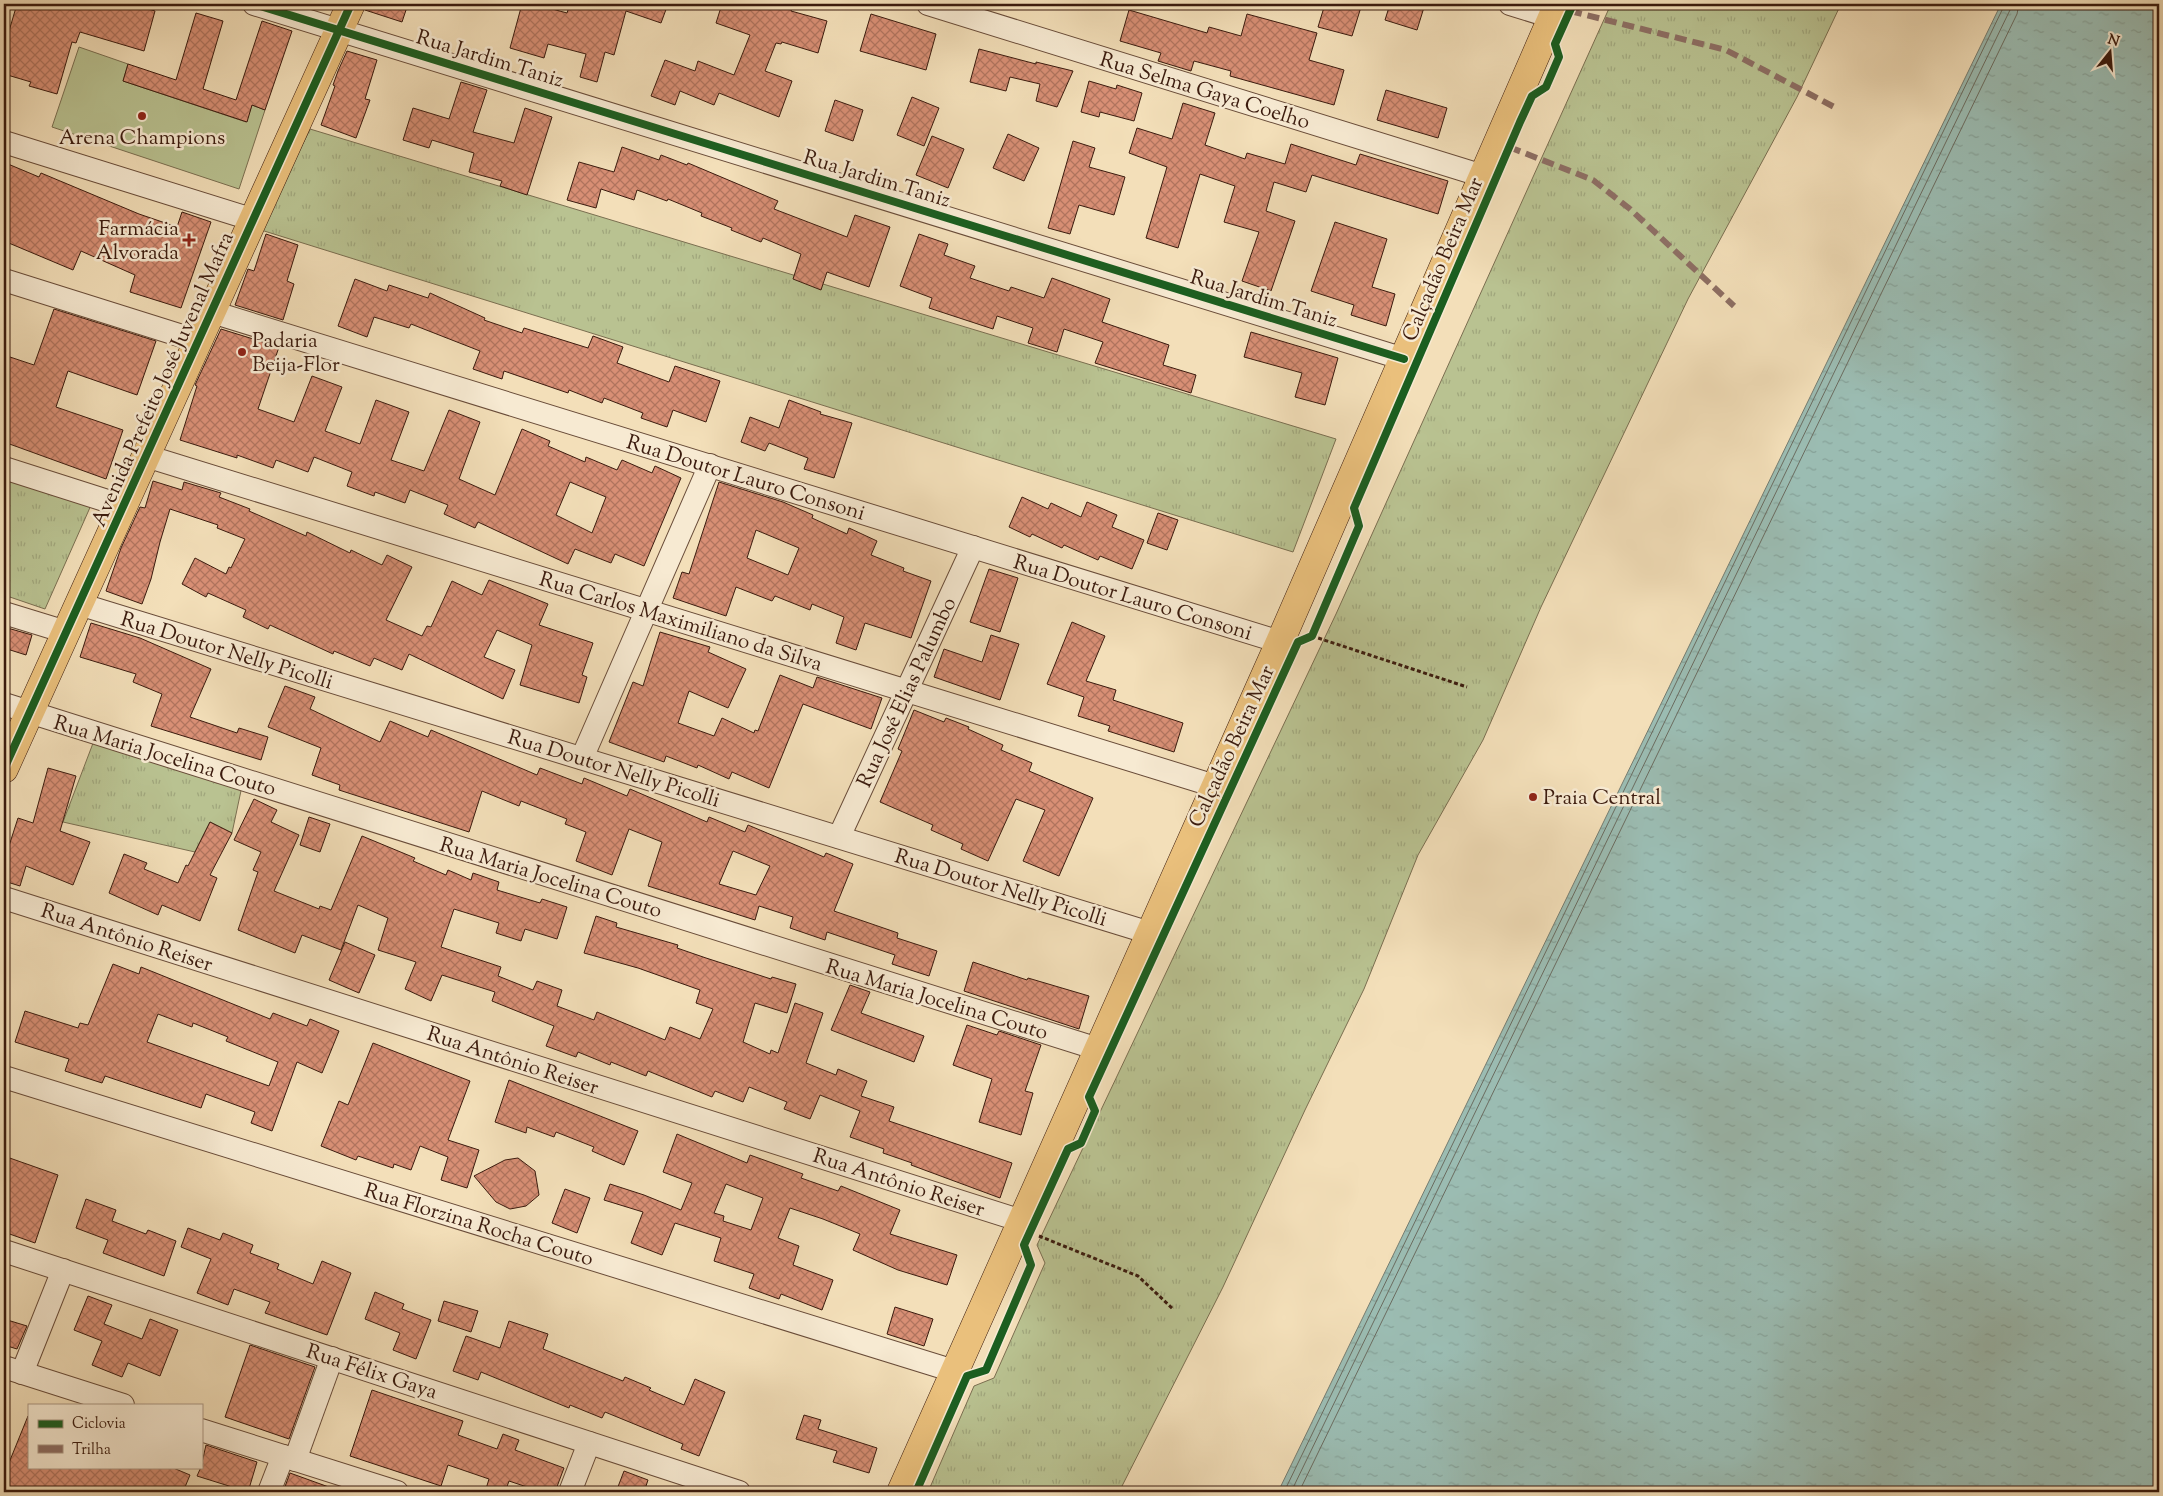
<svg xmlns="http://www.w3.org/2000/svg" width="2163" height="1496" font-family="'Sorts Mill Goudy',serif">
	<style>
		.grass { fill: url(#grass-tufts); stroke: #7a6e50 }
		.park { fill: #b9c291; stroke: #7a6e50 }
		.water { fill: url(#water-ripples); stroke: #757c70 }
		.lines { fill: none; stroke-linecap: round; stroke-linejoin: round }
		.shore { stroke: #6b6c60; stroke-width: 1 }
		.building { fill: url(#building-cross-hatch); stroke: #3b1b0e; fill-rule: evenodd }
		.minor-casing { stroke: #694c39; stroke-width: 24 }
		.major-casing { stroke: #3b1b0e; stroke-width: 29 }
		.path { stroke: #3b1b0e; stroke-width: 3; stroke-dasharray: 4 2.5; stroke-linecap: butt }
		.minor { stroke: #f7ead2; stroke-width: 22 }
		.major { stroke: #eac07c; stroke-width: 28 }
		.quiet { stroke: #8d6e63; stroke-width: 6; stroke-dasharray: 12 6; stroke-linecap: butt }
		.cycleway-casing { stroke: #f7ead2; stroke-width: 11 }
		.cycleway { stroke: #1b5e20; stroke-width: 8 }
		.poi-dot { fill: #8f2418; stroke: #f7ead2; stroke-width: 2 }
		.labels { text-anchor: middle; stroke-width: 5; stroke-linejoin: round; paint-order: stroke }
		.street-label { font-size: 21px; fill: #3b1b0e; stroke: #f7ead2 }
		.poi-label { font-size: 21px; fill: #3b1b0e; stroke: #f7ead2; text-anchor: start }
	</style>
	<defs>
		<pattern id="grass-tufts" width="24" height="20" patternUnits="userSpaceOnUse" patternTransform="scale(1.25)"><rect width="24" height="20" fill="#b9c291"/><path d="M3 7l-1-3M5 7V3M7 7l1-3M15 17l-1-3M17 17v-4M19 17l1-3" fill="none" stroke="#a0a67c"/></pattern>
		<pattern id="water-ripples" width="26" height="14" patternUnits="userSpaceOnUse" patternTransform="scale(1.25)"><rect width="26" height="14" fill="#9bbcb2"/><path d="M2 4q2-2 4 0t4 0M15 11q2-2 4 0t4 0" fill="none" stroke="#86a198"/></pattern>
		<pattern id="building-cross-hatch" width="8" height="8" patternUnits="userSpaceOnUse" patternTransform="scale(1.25)"><rect width="8" height="8" fill="#d88f75"/><path d="M0 0l8 8M0 8l8-8" fill="none" stroke="#b0745e"/></pattern>
	</defs>
	<rect width="100%" height="100%" fill="#f3dfb9"/>
	<filter id="stains"><feTurbulence type="fractalNoise" baseFrequency=".004" numOctaves="4"/><feColorMatrix values="0 0 0 0 .2 0 0 0 0 .09 0 0 0 0 .02 0 0 0 .5 -.17"/></filter>
	<radialGradient id="worn" r=".72"><stop offset=".6" stop-color="#630" stop-opacity="0"/><stop offset="1" stop-color="#630" stop-opacity=".3"/></radialGradient>
	<!-- grass -->
	<g class="grass">
		<polygon points="1611,4 1841,4 1797,97 1688,299 1541,607 1483,740 1418,855 1364,989 1305,1110 1223,1287 1119,1492 928,1492 974,1386 994,1378 1045,1263 1037,1245 1336,614"/>
		<polygon points="310,129 1336,439 1293,552 261,230"/>
		<polygon points="4,474 92,503 45,609 4,595"/>
		<polygon points="95,738 242,786 232,833 210,822 195,852 63,822"/>
	</g>
	<!-- park -->
	<polygon class="park" points="79,47 128,64 123,81 246,122 252,105 265,110 239,189 52,127"/>
	<!-- water -->
	<polygon class="water" points="2001,4 2159,4 2159,1492 1278,1492"/>
	<g class="lines">
		<!-- shore -->
		<g class="shore">
			<polyline points="1284,1492 2005,4"/>
			<polyline points="1291,1492 2010,10 2011,4"/>
			<polyline points="1299,1492 2017,14 2019,4"/>
		</g>
	</g>
	<!-- building -->
	<g class="building">
		<polygon points="17,4 132,4 155,11 144,51 80,32 76,43 72,42 57,94 29,86 31,82 4,74 4,48"/>
		<polygon points="366,4 408,4 402,22 365,10"/>
		<polygon points="522,4 534,4 567,13 570,4 668,4 661,23 626,11 614,55 605,52 597,82 580,77 586,54 548,44 544,58 510,48"/>
		<polygon points="722,4 793,4 791,11 827,21 818,53 782,42 781,44 776,43 765,71 792,81 779,117 719,93 714,105 680,91 675,105 651,96 665,60 695,71 698,61 734,75 750,35 716,23"/>
		<polygon points="1325,4 1350,4 1361,7 1352,36 1318,27"/>
		<polygon points="1390,4 1425,4 1417,30 1385,20"/>
		<polygon points="1129,10 1207,33 1209,27 1241,36 1247,14 1317,33 1309,60 1344,70 1334,105 1230,76 1231,71 1194,61 1191,71 1158,61 1161,53 1120,41"/>
		<polygon points="196,13 223,21 203,89 236,100 262,21 292,31 265,110 252,105 247,122 123,81 128,64 176,80"/>
		<polygon points="871,14 936,34 926,70 860,51"/>
		<polygon points="979,49 1036,64 1036,62 1073,71 1057,107 1036,101 1040,84 1010,77 1006,91 970,82"/>
		<polygon points="347,51 377,60 365,99 370,100 356,138 321,125 335,86 333,85 338,71"/>
		<polygon points="1089,81 1116,89 1117,85 1142,93 1134,121 1100,112 1099,117 1081,112"/>
		<polygon points="461,82 487,90 473,132 514,143 525,108 552,117 527,195 500,186 502,181 469,172 474,153 432,140 429,148 403,140 413,108 449,119"/>
		<polygon points="1386,90 1447,108 1438,138 1377,120"/>
		<polygon points="912,97 939,108 924,146 897,135"/>
		<polygon points="835,100 863,110 853,141 825,131"/>
		<polygon points="1183,103 1215,113 1205,145 1245,159 1247,153 1285,164 1291,144 1356,165 1360,154 1448,181 1438,214 1312,175 1306,192 1274,182 1266,211 1295,221 1271,291 1242,281 1259,232 1224,222 1235,186 1200,174 1178,248 1146,238 1167,167 1129,153 1137,128 1172,139"/>
		<polygon points="1008,134 1039,148 1024,181 993,168"/>
		<polygon points="932,136 964,149 948,188 916,175"/>
		<polygon points="1073,141 1095,148 1089,167 1125,177 1114,215 1079,205 1070,234 1048,228"/>
		<polygon points="622,147 659,160 661,155 687,165 688,163 778,201 774,209 847,237 855,215 890,227 869,287 827,272 821,290 793,279 801,254 763,238 761,242 731,230 732,228 701,216 702,213 668,199 667,201 637,190 634,200 601,189 596,208 567,200 579,162 614,172"/>
		<polygon points="8,164 39,177 41,173 139,214 177,227 182,212 211,222 181,308 130,292 135,275 81,251 73,270 4,241 4,174"/>
		<polygon points="1335,222 1387,239 1372,287 1395,294 1386,326 1351,315 1354,305 1311,291"/>
		<polygon points="266,234 298,245 287,281 294,284 283,320 235,305 248,269 254,271"/>
		<polygon points="919,234 948,244 944,255 975,266 970,278 1009,291 1011,287 1044,298 1052,278 1110,299 1102,322 1169,345 1163,365 1196,375 1191,393 1095,363 1103,342 1064,329 1057,352 1028,343 1033,328 997,316 993,329 929,308 932,298 900,286"/>
		<polygon points="355,279 387,291 389,285 428,298 430,293 485,318 484,320 522,333 524,328 588,348 593,336 623,347 617,363 669,382 675,366 720,381 706,422 673,410 667,427 641,418 643,413 604,398 602,403 569,390 568,393 504,371 502,379 473,369 480,351 411,324 409,328 374,317 367,337 338,326"/>
		<polygon points="54,309 156,341 137,395 68,371 56,407 123,430 106,479 4,442 4,355 34,365"/>
		<path d="M 221,329 L 279,347 L 258,409 L 294,422 L 312,376 L 342,387 L 325,431 L 360,444 L 376,400 L 409,412 L 391,460 L 424,471 L 449,410 L 480,422 L 459,479 L 495,495 L 522,429 L 550,441 L 548,446 L 585,462 L 586,457 L 617,470 L 622,460 L 652,473 L 655,466 L 681,478 L 644,566 L 615,554 L 611,563 L 575,549 L 568,564 L 478,522 L 475,528 L 444,514 L 448,505 L 410,490 L 405,503 L 375,492 L 374,496 L 347,486 L 352,472 L 314,457 L 308,472 L 276,460 L 273,468 L 237,455 L 237,458 L 180,440 L 197,386 L 195,385 ZM 570,482 L 606,497 L 592,533 L 556,515 Z"/>
		<polygon points="1251,332 1338,358 1325,405 1295,397 1302,373 1244,357"/>
		<polygon points="789,400 821,412 820,414 852,423 834,478 804,469 808,458 769,443 765,451 741,442 750,417 779,428"/>
		<polygon points="153,481 182,490 184,482 221,493 219,497 250,509 249,511 306,536 307,532 350,553 351,550 382,565 387,555 412,567 386,620 422,636 427,626 431,627 452,581 482,595 489,580 548,604 539,625 593,643 582,675 587,677 579,703 520,685 532,645 497,630 484,657 515,670 503,699 409,654 402,670 374,658 370,666 334,651 333,654 270,625 268,629 243,617 246,610 208,593 206,597 182,584 195,558 226,574 229,567 231,568 245,539 217,528 218,525 170,509 160,542 151,579 142,604 106,591 121,548 140,507 145,508"/>
		<path d="M 719,482 L 783,502 L 813,515 L 812,518 L 847,534 L 849,528 L 877,541 L 871,555 L 904,568 L 903,571 L 931,581 L 911,638 L 865,623 L 856,650 L 836,643 L 844,617 L 812,604 L 810,610 L 775,596 L 772,601 L 736,587 L 726,616 L 673,598 L 682,572 L 689,574 ZM 756,530 L 799,548 L 788,575 L 747,558 Z"/>
		<polygon points="1022,497 1048,509 1051,503 1081,517 1087,502 1117,515 1112,527 1144,540 1132,569 1100,556 1098,560 1064,545 1062,548 1032,534 1030,537 1009,527"/>
		<polygon points="1158,513 1178,520 1167,550 1147,543"/>
		<polygon points="989,569 1018,578 1000,632 970,622"/>
		<polygon points="1072,622 1105,636 1086,681 1116,690 1113,700 1183,723 1174,752 1108,731 1110,726 1078,716 1084,697 1047,684"/>
		<polygon points="91,623 140,638 211,669 190,717 237,733 239,728 268,737 261,760 151,726 162,694 133,682 136,674 80,657"/>
		<polygon points="4,627 32,635 26,655 4,648"/>
		<polygon points="660,632 710,647 708,652 746,669 728,708 689,691 678,723 714,736 722,718 754,733 755,730 758,731 780,675 813,688 817,677 882,698 871,729 803,704 769,788 732,772 729,779 698,765 697,768 666,756 664,762 609,742 633,682 643,686"/>
		<polygon points="991,635 1019,644 1000,700 934,677 944,649 982,662"/>
		<path d="M 285,686 L 315,697 L 310,709 L 380,742 L 390,721 L 428,737 L 431,730 L 537,775 L 540,768 L 582,784 L 584,778 L 627,796 L 630,789 L 707,822 L 709,817 L 745,832 L 748,825 L 824,857 L 826,853 L 853,864 L 834,911 L 898,933 L 897,938 L 937,951 L 929,976 L 892,964 L 895,955 L 827,932 L 825,940 L 790,928 L 793,917 L 759,906 L 755,920 L 648,886 L 662,842 L 629,829 L 612,875 L 576,861 L 586,832 L 565,824 L 567,819 L 521,801 L 519,806 L 482,791 L 469,832 L 339,790 L 340,785 L 312,775 L 321,748 L 268,727 ZM 733,851 L 770,866 L 756,895 L 719,884 Z"/>
		<polygon points="914,710 944,722 946,718 969,727 968,729 1003,745 1001,750 1032,763 1029,771 1093,798 1059,876 1023,861 1045,810 1016,799 988,861 961,849 963,844 931,830 933,825 880,802 902,751 898,749"/>
		<polygon points="48,768 76,776 60,831 90,842 73,885 26,866 20,886 4,881 4,851 7,852 18,818 33,823"/>
		<polygon points="254,799 277,810 271,822 299,835 274,891 319,909 320,906 331,910 362,836 415,858 413,861 446,875 448,870 471,880 473,873 499,882 497,890 540,903 542,899 567,907 557,939 525,929 521,941 496,933 499,923 454,909 441,947 501,967 498,976 533,990 537,981 562,990 557,1006 594,1020 597,1012 665,1040 670,1027 700,1039 713,1009 696,1003 700,990 638,968 584,953 596,916 617,923 616,927 678,945 677,948 706,958 771,979 772,977 796,984 787,1013 755,1003 743,1042 770,1054 771,1050 778,1053 795,1003 823,1013 806,1063 836,1075 838,1069 867,1081 861,1096 894,1107 889,1121 1012,1163 1000,1198 911,1165 912,1163 883,1153 884,1149 850,1137 860,1111 820,1095 810,1119 784,1109 787,1102 749,1087 743,1102 715,1091 712,1097 648,1071 646,1076 611,1062 610,1065 578,1052 576,1057 546,1046 554,1026 492,1001 495,992 442,975 431,1001 405,989 416,962 378,950 388,918 358,905 341,950 302,935 295,953 238,930 258,872 253,870 261,852 234,840"/>
		<polygon points="309,817 330,824 320,852 300,845"/>
		<polygon points="210,822 232,833 210,875 217,878 200,921 162,905 158,915 109,893 124,854 147,863 144,869 178,883 186,865 188,866"/>
		<polygon points="345,942 375,955 359,993 329,980"/>
		<polygon points="973,962 1027,980 1028,978 1089,996 1079,1029 964,991"/>
		<path d="M 113,964 L 139,974 L 141,967 L 270,1019 L 273,1013 L 307,1026 L 310,1019 L 339,1031 L 322,1073 L 297,1062 L 272,1131 L 251,1123 L 255,1112 L 206,1094 L 201,1108 L 105,1076 L 102,1083 L 65,1071 L 69,1059 L 15,1042 L 25,1011 L 78,1028 L 80,1023 L 88,1025 ZM 158,1014 L 192,1027 L 193,1023 L 228,1037 L 226,1041 L 278,1062 L 269,1086 L 147,1042 Z"/>
		<polygon points="850,985 870,992 861,1013 924,1036 914,1062 831,1030"/>
		<polygon points="967,1025 997,1035 999,1031 1041,1045 1025,1091 1033,1093 1021,1135 979,1122 992,1079 953,1065"/>
		<polygon points="373,1043 470,1081 448,1140 479,1150 467,1188 441,1180 448,1157 420,1146 411,1170 394,1164 393,1168 358,1156 356,1160 321,1146 339,1101 348,1105"/>
		<polygon points="509,1080 638,1131 624,1165 592,1151 594,1147 556,1132 554,1137 527,1127 526,1133 495,1122"/>
		<path d="M 677,1134 L 747,1163 L 750,1155 L 803,1174 L 801,1178 L 838,1191 L 841,1186 L 900,1210 L 890,1234 L 957,1255 L 947,1285 L 898,1270 L 853,1250 L 860,1234 L 823,1219 L 790,1208 L 778,1238 L 799,1246 L 793,1265 L 833,1280 L 822,1310 L 781,1294 L 779,1299 L 749,1288 L 754,1274 L 714,1261 L 721,1238 L 675,1223 L 662,1255 L 631,1243 L 643,1212 L 604,1200 L 610,1184 L 644,1195 L 681,1210 L 692,1183 L 663,1172 ZM 726,1184 L 763,1198 L 751,1230 L 723,1221 L 724,1216 L 714,1213 Z"/>
		<polygon points="4,1156 58,1175 35,1243 4,1232"/>
		<polygon points="518,1158 535,1171 539,1195 526,1206 510,1209 496,1202 474,1176 505,1160"/>
		<polygon points="565,1189 590,1198 577,1233 552,1223"/>
		<polygon points="86,1199 116,1210 112,1221 146,1234 148,1230 176,1241 164,1276 103,1253 108,1240 76,1228"/>
		<polygon points="188,1228 220,1240 223,1233 253,1245 250,1253 279,1264 277,1269 313,1284 322,1261 351,1273 327,1335 265,1313 270,1302 234,1289 228,1305 197,1293 211,1259 181,1247"/>
		<polygon points="375,1292 404,1304 402,1309 431,1320 416,1359 393,1350 400,1333 365,1319"/>
		<polygon points="88,1296 112,1305 104,1324 142,1339 150,1319 178,1330 160,1376 128,1363 122,1377 92,1365 102,1341 74,1330"/>
		<polygon points="444,1301 478,1311 471,1332 438,1321"/>
		<polygon points="895,1307 933,1319 924,1346 887,1334"/>
		<polygon points="4,1319 27,1326 17,1349 4,1345"/>
		<polygon points="509,1321 548,1334 543,1349 623,1381 625,1377 651,1388 649,1390 684,1405 695,1379 725,1392 699,1456 681,1449 683,1444 605,1412 602,1418 570,1405 569,1408 481,1372 478,1380 453,1371 466,1336 500,1348"/>
		<polygon points="250,1345 315,1367 289,1439 225,1417"/>
		<polygon points="372,1390 463,1421 458,1435 497,1449 503,1434 519,1440 515,1450 564,1468 555,1492 542,1492 509,1481 505,1492 485,1492 489,1479 448,1465 441,1486 350,1456"/>
		<polygon points="804,1415 821,1420 818,1429 877,1448 869,1473 833,1462 837,1451 796,1439"/>
		<polygon points="28,1416 29,1467 171,1467 190,1475 183,1492 4,1492 4,1475"/>
		<polygon points="206,1445 257,1462 248,1492 197,1476 201,1467"/>
		<polygon points="624,1471 648,1480 644,1492 616,1492"/>
		<polygon points="290,1473 337,1490 337,1492 283,1492"/>
	</g>
	<g class="lines">
		<defs>
			<g id="minor">
				<polyline points="254,4 1404,359"/>
				<polyline points="928,4 1483,176"/>
				<polyline points="1510,4 1552,17"/>
				<polyline points="4,142 254,220"/>
				<polyline points="4,280 198,341"/>
				<polyline points="212,312 1280,642"/>
				<polyline points="146,456 1215,786"/>
				<polyline points="4,468 123,506"/>
				<polyline points="79,604 1150,933"/>
				<polyline points="4,613 66,632"/>
				<polyline points="4,704 1098,1049"/>
				<polyline points="582,758 710,465"/>
				<polyline points="839,837 973,547"/>
				<polyline points="4,898 1022,1221"/>
				<polyline points="4,1077 954,1371"/>
				<polyline points="4,1251 739,1492"/>
				<polyline points="4,1367 123,1405"/>
				<polyline points="22,1373 63,1270"/>
				<polyline points="201,1430 397,1492"/>
				<polyline points="295,1460 332,1358"/>
				<polyline points="269,1492 283,1456"/>
				<polyline points="570,1492 589,1443"/>
			</g>
			<g id="major">
				<polyline points="4,769 351,4"/>
				<polyline points="901,1492 1280,642 1558,4"/>
			</g>
		</defs>
		<!-- minor casing -->
		<use href="#minor" class="minor-casing"/>
		<!-- major casing -->
		<use href="#major" class="major-casing"/>
		<!-- path -->
		<g class="path">
			<polyline points="1312,636 1467,687"/>
			<polyline points="1039,1236 1138,1276 1173,1309"/>
		</g>
		<!-- minor -->
		<use href="#minor" class="minor"/>
		<!-- major -->
		<use href="#major" class="major"/>
		<!-- quiet -->
		<g class="quiet">
			<polyline points="1570,11 1726,50 1838,109"/>
			<polyline points="1509,147 1593,180 1630,209 1734,306"/>
		</g>
		<defs>
			<g id="cycleway">
				<polyline points="254,4 1404,359"/>
				<polyline points="4,769 351,4"/>
				<polyline points="916,1492 967,1376 986,1370 1031,1265 1024,1245 1068,1149 1081,1143 1095,1111 1089,1097 1298,642 1312,636 1359,526 1354,508 1520,122 1532,96 1546,87 1559,57 1555,44 1573,4"/>
			</g>
		</defs>
		<!-- cycleway casing -->
		<use href="#cycleway" class="cycleway-casing"/>
		<!-- cycleway -->
		<use href="#cycleway" class="cycleway"/>
	</g>
	<!-- markers -->
	<g class="poi-dot">
		<circle cx="142" cy="116" r="5"/>
		<path d="M186.5 232.5h5v5h5v5h-5v5h-5v-5h-5v-5h5z"/>
		<circle cx="242" cy="352" r="5"/>
		<circle cx="1533" cy="797" r="5"/>
	</g>
	<g class="labels">
		<!-- street labels -->
		<g class="street-label">
			<text transform="translate(490 58) rotate(17)" y="7">Rua Jardim Taniz</text>
			<text transform="translate(1205 90) rotate(17)" y="7">Rua Selma Gaya Coelho</text>
			<text transform="translate(877 178) rotate(17)" y="7">Rua Jardim Taniz</text>
			<text transform="translate(1442 259) rotate(-67)" y="7">Calçadão Beira Mar</text>
			<text transform="translate(1264 298) rotate(17)" y="7">Rua Jardim Taniz</text>
			<text transform="translate(162 379) rotate(-66)" y="7">Avenida Prefeito José Juvenal Mafra</text>
			<text transform="translate(746 477) rotate(17)" y="7">Rua Doutor Lauro Consoni</text>
			<text transform="translate(1133 597) rotate(17)" y="7">Rua Doutor Lauro Consoni</text>
			<text transform="translate(681 621) rotate(17)" y="7">Rua Carlos Maximiliano da Silva</text>
			<text transform="translate(227 650) rotate(17)" y="7">Rua Doutor Nelly Picolli</text>
			<text transform="translate(906 692) rotate(-65)" y="7">Rua José Elias Palumbo</text>
			<text transform="translate(1231 746) rotate(-65)" y="7">Calçadão Beira Mar</text>
			<text transform="translate(165 755) rotate(17)" y="7">Rua Maria Jocelina Couto</text>
			<text transform="translate(614 768) rotate(17)" y="7">Rua Doutor Nelly Picolli</text>
			<text transform="translate(551 877) rotate(17)" y="7">Rua Maria Jocelina Couto</text>
			<text transform="translate(1001 887) rotate(17)" y="7">Rua Doutor Nelly Picolli</text>
			<text transform="translate(127 937) rotate(18)" y="7">Rua Antônio Reiser</text>
			<text transform="translate(937 999) rotate(17)" y="7">Rua Maria Jocelina Couto</text>
			<text transform="translate(513 1060) rotate(18)" y="7">Rua Antônio Reiser</text>
			<text transform="translate(899 1182) rotate(18)" y="7">Rua Antônio Reiser</text>
			<text transform="translate(479 1224) rotate(17)" y="7">Rua Florzina Rocha Couto</text>
			<text transform="translate(372 1371) rotate(18)" y="7">Rua Félix Gaya</text>
		</g>
		<!-- poi labels -->
		<g class="poi-label">
			<text x="142" y="144" text-anchor="middle">Arena Champions</text>
			<text x="179" y="235" text-anchor="end">Farmácia<tspan x="179" dy="24">Alvorada</tspan></text>
			<text x="252" y="347">Padaria<tspan x="252" dy="24">Beija-Flor</tspan></text>
			<text x="1543" y="804">Praia Central</text>
		</g>
	</g>
	<!-- margin -->
	<rect width="2163" height="1496" fill="none" stroke="#f3dfb9" stroke-width="20"/>
	<rect x="5" y="5" width="2153" height="1486" fill="none" stroke="#3b1b0e" stroke-width="2.5"/>
	<rect x="10" y="10" width="2143" height="1476" fill="none" stroke="#3b1b0e"/>
	<!-- legend -->
	<rect x="28" y="1404" width="175" height="65" fill="#f7ead2" stroke="#ac9784"/>
	<rect x="38" y="1420" width="25" height="8" fill="#1b5e20" stroke="#ac9784"/>
	<text x="72" y="1428" font-size="15" fill="#3b1b0e">Ciclovia</text>
	<rect x="38" y="1445" width="25" height="8" fill="#8d6e63" stroke="#ac9784"/>
	<text x="72" y="1454" font-size="15" fill="#3b1b0e">Trilha</text>
	<!-- north arrow -->
	<g transform="translate(2110 52) rotate(17)" stroke="#f7ead2" stroke-width="4" paint-order="stroke">
	<path d="M0-4L9 19L0 12L-9 19Z" fill="#3b1b0e"/>
	<text y="-8" font-size="14" font-weight="bold" text-anchor="middle" fill="#3b1b0e">N</text>
	</g>
	<rect width="100%" height="100%" filter="url(#stains)"/>
	<rect width="100%" height="100%" fill="url(#worn)"/>
</svg>
